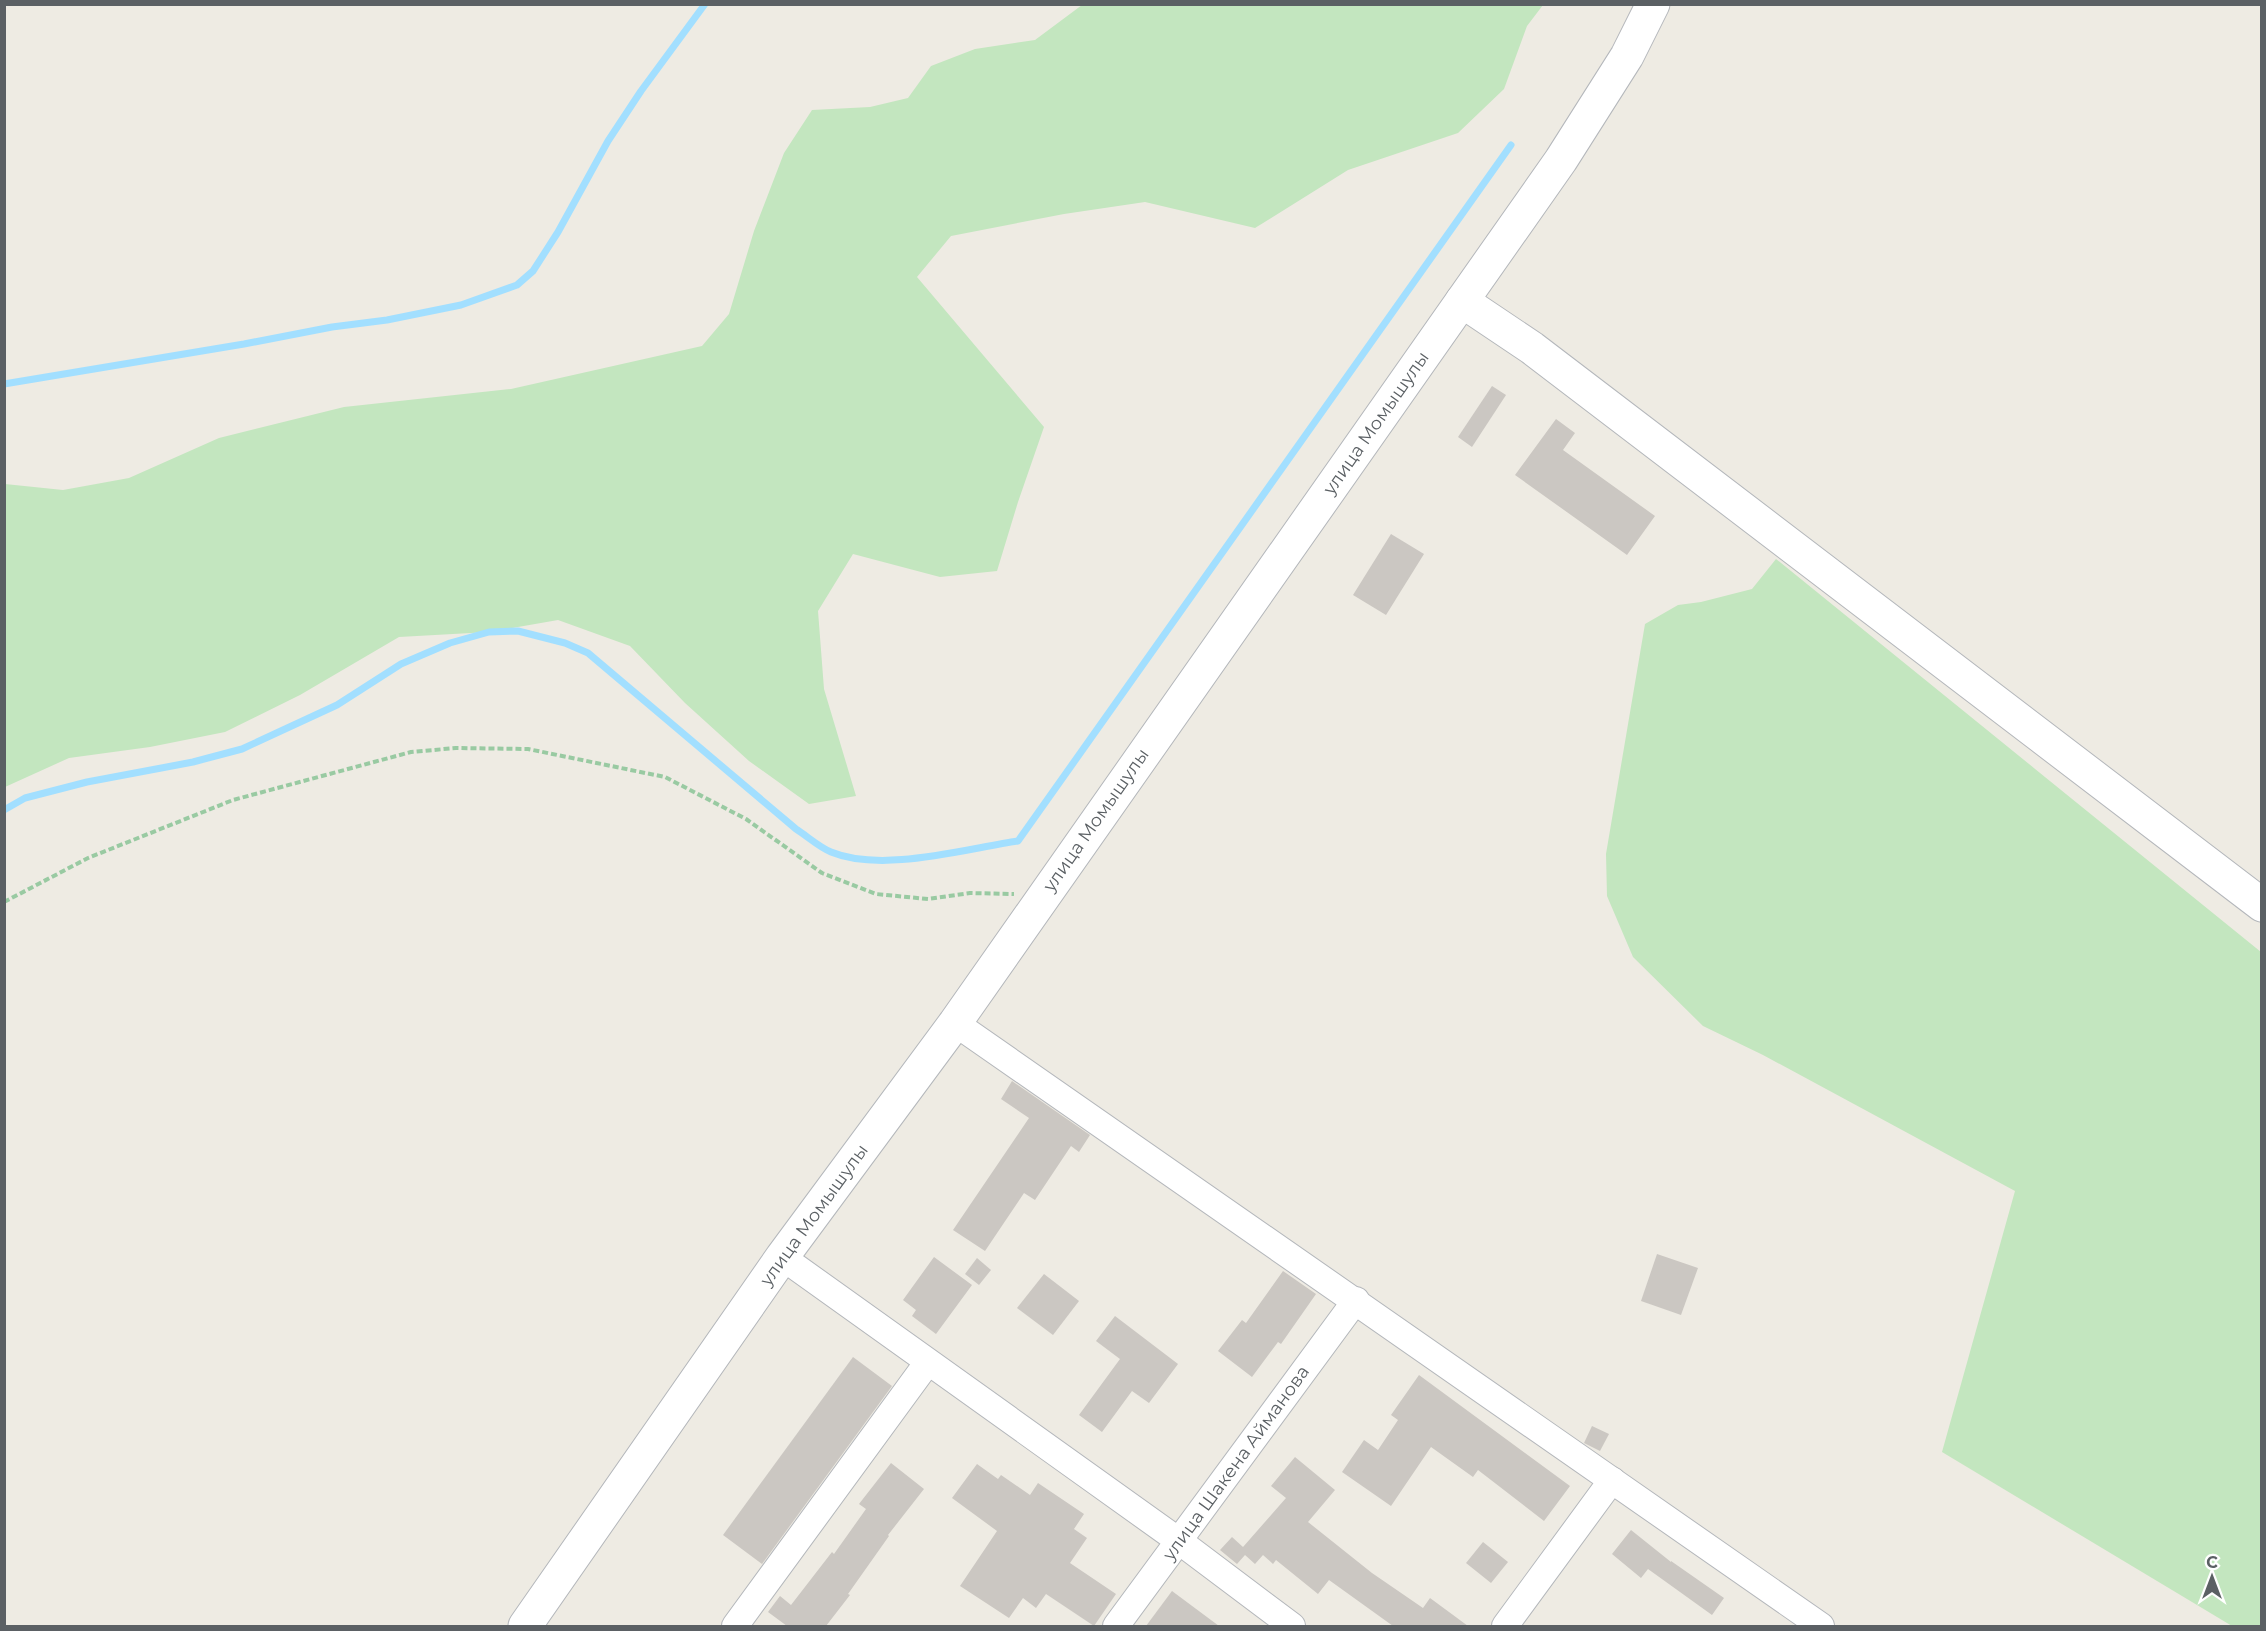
<svg xmlns="http://www.w3.org/2000/svg" width="2266" height="1631" font-family="Montserrat,sans-serif">
	<style>
		.green { fill: #c3e6bf }
		.lines { fill: none; stroke-linecap: round; stroke-linejoin: round }
		.stream { stroke: #a2dfff; stroke-width: 7 }
		.building { fill: #cbc7c2 }
		.minor-casing { stroke: #b4b7bb; stroke-width: 28 }
		.tertiary-casing { stroke: #b4b7bb; stroke-width: 35 }
		.path { stroke: #99caa2; stroke-width: 4; stroke-dasharray: 6 3; stroke-linecap: butt }
		.minor { stroke: #fff; stroke-width: 26 }
		.tertiary { stroke: #fff; stroke-width: 33 }
		.labels { text-anchor: middle; stroke-width: 5; stroke-linejoin: round; paint-order: stroke }
		.street-label { font-size: 18px; fill: #5b6064; stroke: #fff }
	</style>
	<rect width="100%" height="100%" fill="#eeebe3"/>
	<!-- green -->
	<g class="green">
		<polygon points="1082,5 1543,5 1527,26 1504,89 1458,133 1348,170 1255,228 1145,202 1064,214 951,236 917,277 1044,427 1018,502 997,571 940,577 853,554 818,611 824,689 856,796 809,804 749,761 685,703 630,646 558,620 489,632 399,637 300,695 225,732 150,747 69,758 5,787 5,484 63,490 129,478 219,438 344,407 511,389 702,346 729,314 754,231 784,153 812,110 870,107 908,98 931,66 975,49 1035,40"/>
		<polygon points="1776,559 2261,952 2261,1626 2232,1626 1942,1452 2015,1191 1763,1055 1703,1026 1633,957 1607,896 1606,854 1645,624 1678,605 1701,602 1752,589"/>
	</g>
	<g class="lines">
		<!-- stream -->
		<g class="stream">
			<polyline points="4,384 244,344 332,327 387,320 461,305 517,285 533,271 558,232 608,141 641,91 705,4"/>
			<path d="M 4,810 L 25,798 L 87,782 L 193,762 L 242,749 L 337,705 L 401,664 L 450,643 L 489,632 L 518,631 L 565,643 L 588,653 L 796,829 C 807,836 819,847 831,852 C 882,873 964,849 1018,841 L 1511,145"/>
		</g>
	</g>
	<!-- building -->
	<g class="building">
		<polygon points="1492,386 1506,395 1472,447 1458,437"/>
		<polygon points="1556,419 1575,433 1563,450 1655,516 1627,555 1515,475"/>
		<polygon points="1391,534 1424,554 1386,615 1353,595"/>
		<polygon points="1012,1081 1090,1135 1079,1152 1071,1146 1035,1200 1024,1193 985,1251 953,1230 1029,1118 1001,1099"/>
		<polygon points="1657,1254 1698,1268 1681,1315 1641,1301"/>
		<polygon points="934,1257 972,1285 936,1334 912,1316 916,1310 903,1300"/>
		<polygon points="977,1258 991,1270 979,1285 965,1274"/>
		<polygon points="1283,1271 1316,1294 1281,1344 1278,1342 1252,1377 1218,1351 1242,1320 1246,1323"/>
		<polygon points="1044,1274 1079,1301 1053,1335 1017,1308"/>
		<polygon points="1115,1316 1178,1364 1149,1403 1132,1391 1102,1432 1079,1415 1120,1359 1096,1341"/>
		<polygon points="853,1357 892,1386 762,1564 723,1535"/>
		<polygon points="1419,1375 1570,1486 1544,1521 1478,1470 1473,1477 1431,1447 1391,1506 1342,1472 1364,1440 1378,1450 1398,1420 1391,1415"/>
		<polygon points="1592,1426 1609,1434 1600,1451 1584,1443"/>
		<polygon points="1295,1457 1335,1490 1308,1522 1372,1573 1423,1608 1430,1598 1468,1626 1393,1626 1329,1580 1318,1594 1276,1560 1273,1564 1263,1555 1255,1564 1245,1555 1237,1564 1220,1550 1232,1537 1243,1547 1286,1498 1271,1486"/>
		<polygon points="891,1463 924,1489 888,1535 889,1536 848,1594 850,1595 826,1626 787,1626 768,1612 780,1596 791,1605 832,1552 834,1554 866,1509 859,1504"/>
		<polygon points="977,1464 998,1479 1001,1475 1030,1495 1038,1483 1084,1514 1074,1529 1087,1538 1070,1563 1116,1594 1094,1626 1046,1594 1036,1608 1023,1598 1009,1618 960,1586 997,1531 952,1498"/>
		<polygon points="1631,1530 1671,1562 1671,1561 1724,1598 1712,1615 1648,1569 1641,1578 1612,1554"/>
		<polygon points="1483,1542 1508,1562 1491,1583 1466,1563"/>
		<polygon points="1172,1591 1219,1626 1146,1626"/>
	</g>
	<g class="lines">
		<defs>
			<g id="minor">
				<polyline points="955,1023 1821,1626"/>
				<polyline points="782,1257 1179,1541 1292,1626"/>
				<polyline points="735,1626 928,1362"/>
				<polyline points="1116,1626 1356,1300"/>
				<polyline points="1505,1626 1612,1480"/>
			</g>
			<g id="tertiary">
				<polyline points="1462,301 1532,348 2262,905"/>
				<polyline points="525,1626 782,1257 955,1023 1561,160 1627,56 1653,4"/>
			</g>
		</defs>
		<!-- minor casing -->
		<use href="#minor" class="minor-casing"/>
		<!-- tertiary casing -->
		<use href="#tertiary" class="tertiary-casing"/>
		<!-- path -->
		<polyline class="path" points="4,902 88,858 233,800 411,752 456,748 528,749 665,777 746,819 822,873 876,894 928,899 970,893 1014,894"/>
		<!-- minor -->
		<use href="#minor" class="minor"/>
		<!-- tertiary -->
		<use href="#tertiary" class="tertiary"/>
	</g>
	<g class="labels">
		<!-- street labels -->
		<g class="street-label">
			<text transform="translate(1376 423) rotate(-55)" y="6">улица Момышулы</text>
			<text transform="translate(1096 820) rotate(-55)" y="6">улица Момышулы</text>
			<text transform="translate(814 1215) rotate(-54)" y="6">улица Момышулы</text>
			<text transform="translate(1236 1463) rotate(-54)" y="6">улица Шакена Айманова</text>
		</g>
	</g>
	<!-- border -->
	<rect width="2266" height="1631" fill="none" stroke="#5b6064" stroke-width="12"/>
	<!-- north arrow -->
	<g transform="translate(2212 1577)" stroke="#ffffff" stroke-width="4.5" paint-order="stroke">
	<path d="M0-4.5L10 22L0 15L-10 22Z" fill="#5b6064"/>
	<text y="-9" font-size="16" font-weight="bold" text-anchor="middle" fill="#5b6064">С</text>
	</g>
</svg>
